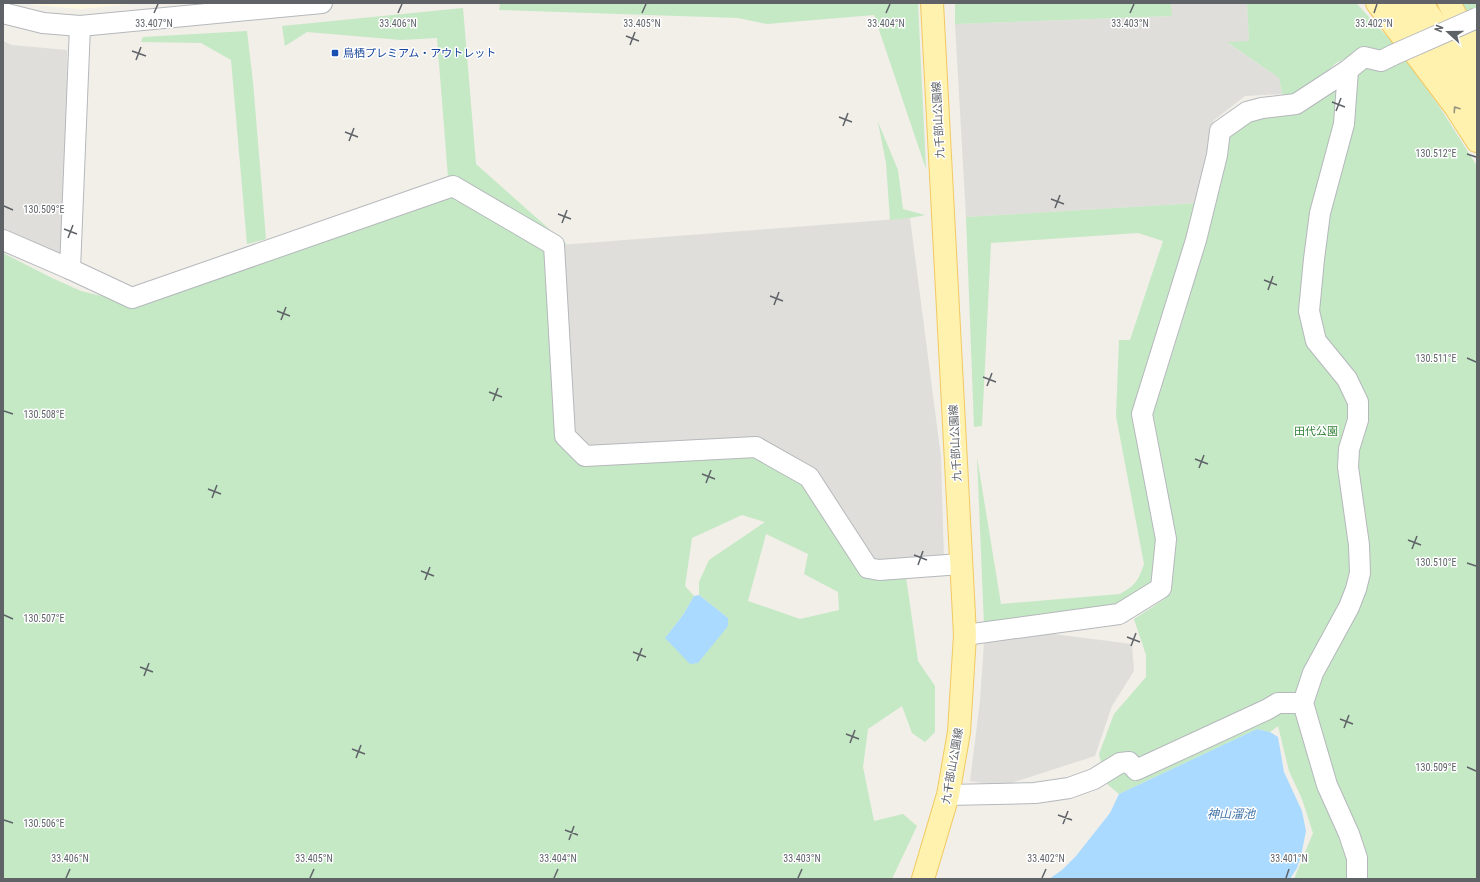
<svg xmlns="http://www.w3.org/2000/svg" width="1480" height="882" font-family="'Roboto Condensed','Noto Sans JP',sans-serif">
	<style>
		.commercial { fill: #fef7e0 }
		.industrial { fill: #e0deda }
		.green { fill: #c5e8c5; fill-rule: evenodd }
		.water { fill: #aadaff }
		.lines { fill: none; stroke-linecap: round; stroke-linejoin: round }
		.minor-casing { stroke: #b5b8bc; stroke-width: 22 }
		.major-casing { stroke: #f2c960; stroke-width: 24 }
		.minor { stroke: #fff; stroke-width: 20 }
		.major { stroke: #fff2af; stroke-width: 22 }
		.minor-bridge-casing { stroke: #b5b8bc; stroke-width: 22; stroke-linecap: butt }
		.minor-bridge { stroke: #fff; stroke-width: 20 }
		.oneway { stroke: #979581 }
		.ticks { fill: none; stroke: #5f6368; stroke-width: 1.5 }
		.transit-dot { fill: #1a4fb4; stroke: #fff; stroke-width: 1.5 }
		.labels { text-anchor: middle; stroke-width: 3; stroke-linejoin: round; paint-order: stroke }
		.transit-label { font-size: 11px; fill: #164399; stroke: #fff; text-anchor: start }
		.street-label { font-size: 11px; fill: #5f6368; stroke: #fff }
		.park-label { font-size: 11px; fill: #348238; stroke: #fff }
		.water-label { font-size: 12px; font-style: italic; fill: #4174aa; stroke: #fff }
		.ticks-label { font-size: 10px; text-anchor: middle; fill: #5f6368; stroke: #fff; stroke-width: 3; stroke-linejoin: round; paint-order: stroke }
	</style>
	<rect width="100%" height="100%" fill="#f1efe8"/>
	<!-- commercial -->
	<polygon class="commercial" points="28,3 142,3 81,9 34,5"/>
	<!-- industrial -->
	<g class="industrial">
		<polygon points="1171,3 1247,3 1249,42 1228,43 1279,78 1282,94 1245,96 1213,121 1199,203 966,217 955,24 1172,16"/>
		<polygon points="3,41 12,45 67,50 66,251 57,257 3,232"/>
		<polygon points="910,218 941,457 944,560 873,564 587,446 568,430 560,245"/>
		<polygon points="1038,632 1132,644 1134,671 1112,706 1095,756 1002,786 970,781 980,701 984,642"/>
	</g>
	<!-- green -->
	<g class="green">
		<polygon points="509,3 918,3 926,169 874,15 767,24 738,18 499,10 500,4"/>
		<polygon points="955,3 1171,3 1172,16 955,24"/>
		<polygon points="1247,3 1356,3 1395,45 1380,53 1361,51 1336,63 1301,95 1282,94 1279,78 1227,42 1249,41"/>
		<polygon points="1459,3 1477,3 1477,29"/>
		<polygon points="463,8 476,164 567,245 560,245 448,177 437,38 401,40 307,32 285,46 282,26"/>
		<polygon points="247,31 253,82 266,239 247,244 231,60 201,43 141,42 143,37"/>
		<polygon points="1403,56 1439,106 1477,166 1477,879 1294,879 1313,833 1302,799 1289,771 1278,726 1270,732 1257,729 1119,794 1106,783 1099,754 1114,714 1146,677 1146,655 1134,619 1163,600 1172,592 1169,589 1153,414 1183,319 1205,239 1226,131 1341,76"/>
		<polygon points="878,122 898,170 903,209 925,215 910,218 890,220 886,163"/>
		<path d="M 451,192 L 546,246 L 558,438 L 582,461 L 753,452 L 806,484 L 863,574 L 906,577 L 918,661 L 935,686 L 935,732 L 925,742 L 912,733 L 902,706 L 868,729 L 863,767 L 874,821 L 903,814 L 917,826 L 892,879 L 3,879 L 3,253 L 52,278 L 81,291 L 134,304 ZM 742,515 L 765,522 L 709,560 L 699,582 L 699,595 L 728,618 L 665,638 L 683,615 L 694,596 L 685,586 L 692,538 ZM 766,534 L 808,554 L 804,574 L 838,592 L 839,610 L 800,619 L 748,601 Z"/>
		<path d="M 1199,203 L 1135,415 L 1160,542 L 1154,583 L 1119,604 L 984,625 L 977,457 L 1001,604 L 1120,594 C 1136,585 1138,581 1144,564 L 1116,416 L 1119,340 L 1130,340 L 1163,241 L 1138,233 L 991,243 L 982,426 L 974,427 L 966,217 Z"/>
	</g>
	<!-- water -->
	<g class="water">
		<polygon points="699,595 728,618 728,626 698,663 690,664 665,638 683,615 694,596"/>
		<polygon points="1257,729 1270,732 1278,737 1284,772 1302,811 1306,831 1301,856 1297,868 1290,879 1049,879 1062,870 1076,856 1110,813 1119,794"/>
	</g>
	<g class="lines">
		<defs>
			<g id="minor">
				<polyline points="3,13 43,23 80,26 322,3"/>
				<polyline points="1348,70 1344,124 1320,213 1314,259 1309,311 1316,341 1347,379 1358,402 1358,420 1349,449 1348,467 1359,545 1360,573 1356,589 1349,607 1313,673 1303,703 1327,785 1349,834 1357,858 1357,879"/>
				<polyline points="3,240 70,269 132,298 453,186 554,245 565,436 585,456 756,447 809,477 868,568 879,570 961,564"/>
				<polyline points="70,269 80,26"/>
				<polyline points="965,635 1119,614 1161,588 1166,539 1142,414 1196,240 1217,155 1220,131 1247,112 1262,108 1296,104 1348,70 1364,57 1381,61 1393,55"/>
				<polyline points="948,795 1035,793 1069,788 1094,779 1120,763 1129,762 1136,770 1268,709 1278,703 1303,703"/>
			</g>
			<g id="major">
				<polyline points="1377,3 1456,108 1477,141"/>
				<polyline points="1399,3 1460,87 1477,115"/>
				<polyline points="1421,3 1477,82"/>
				<polyline points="1449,3 1477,55"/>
				<polyline points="923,879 948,795 959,732 965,635 932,3"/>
			</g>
		</defs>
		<!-- minor casing -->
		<use href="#minor" class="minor-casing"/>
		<!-- major casing -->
		<use href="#major" class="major-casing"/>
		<!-- minor -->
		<use href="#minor" class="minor"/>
		<!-- major -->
		<use href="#major" class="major"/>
		<defs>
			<polyline id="minor-bridge" points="1393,55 1477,18"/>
		</defs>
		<!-- minor-bridge casing -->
		<use href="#minor-bridge" class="minor-bridge-casing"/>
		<!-- minor-bridge -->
		<use href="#minor-bridge" class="minor-bridge"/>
	</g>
	<!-- one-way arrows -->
	<defs><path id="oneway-chevron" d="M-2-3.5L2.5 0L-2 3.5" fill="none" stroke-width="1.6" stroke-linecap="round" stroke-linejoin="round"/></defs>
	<use class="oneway" href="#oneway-chevron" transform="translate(1456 109) rotate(-124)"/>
	<!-- ticks -->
	<path class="ticks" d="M 154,13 L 158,4M 398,13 L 402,4M 642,13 L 646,4M 886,13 L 890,4M 1130,13 L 1134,4M 1374,13 L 1377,4M 626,36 L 639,41M 630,45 L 635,32M 132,51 L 146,56M 136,60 L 141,47M 1332,102 L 1345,107M 1336,111 L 1341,98M 839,117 L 852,122M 843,126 L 848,113M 345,132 L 358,137M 349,141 L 354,128M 1467,154 L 1476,157M 1051,199 L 1064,204M 4,206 L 13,210M 1055,208 L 1060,195M 558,214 L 571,219M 562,223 L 567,210M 64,229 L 77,234M 68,238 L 73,225M 1264,280 L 1277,285M 1268,290 L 1273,276M 770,296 L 783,301M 774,305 L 779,292M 277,311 L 290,316M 281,320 L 286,307M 1467,358 L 1476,362M 983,377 L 996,382M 987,386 L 992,373M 489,392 L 502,397M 493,401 L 498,388M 4,411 L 13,414M 1195,459 L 1208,464M 1199,468 L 1204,455M 702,474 L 715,479M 706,483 L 711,470M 208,489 L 221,494M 212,498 L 217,485M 1408,540 L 1421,545M 1412,549 L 1417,536M 914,555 L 927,560M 1467,563 L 1476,566M 918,565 L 923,551M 421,571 L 434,576M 425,580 L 430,567M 4,615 L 13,619M 1127,637 L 1140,642M 1131,646 L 1136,633M 633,652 L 646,657M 637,661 L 642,648M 140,667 L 153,672M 144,676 L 149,663M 1340,719 L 1353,724M 1344,728 L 1349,715M 846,734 L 859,739M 850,743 L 855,730M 352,749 L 365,754M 356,758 L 361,745M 1467,767 L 1476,771M 1058,815 L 1072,820M 4,820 L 13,823M 1063,824 L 1068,811M 565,830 L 578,835M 569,840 L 574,826M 66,878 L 70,869M 310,878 L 314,869M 554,878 L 558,869M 798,878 L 802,869M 1042,878 L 1046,869M 1286,878 L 1289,869"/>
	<!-- markers -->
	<rect class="transit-dot" x="331" y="49" width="8" height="8" rx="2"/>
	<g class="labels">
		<!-- transit labels -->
		<g class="transit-label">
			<text x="343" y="57">鳥栖プレミアム・アウトレット</text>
		</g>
		<!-- street labels -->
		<g class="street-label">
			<text transform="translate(938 120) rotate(-93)" y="4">九千部山公園線</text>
			<text transform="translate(955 443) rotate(-93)" y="4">九千部山公園線</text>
			<text transform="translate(952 766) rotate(-80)" y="4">九千部山公園線</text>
		</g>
		<!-- park labels -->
		<g class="park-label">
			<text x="1316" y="435">田代公園</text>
		</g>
		<!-- water labels -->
		<g class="water-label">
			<text x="1231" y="818">神山溜池</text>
		</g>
	</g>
	<g class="ticks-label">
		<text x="154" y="27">33.407°N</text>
		<text x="398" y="27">33.406°N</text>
		<text x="642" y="27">33.405°N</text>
		<text x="886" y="27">33.404°N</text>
		<text x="1130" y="27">33.403°N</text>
		<text x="1374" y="27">33.402°N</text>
		<text x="1436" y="157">130.512°E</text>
		<text x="44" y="213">130.509°E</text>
		<text x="1436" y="362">130.511°E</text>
		<text x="44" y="418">130.508°E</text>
		<text x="1436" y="566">130.510°E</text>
		<text x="44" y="622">130.507°E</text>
		<text x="1436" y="771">130.509°E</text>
		<text x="44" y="827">130.506°E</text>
		<text x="70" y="862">33.406°N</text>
		<text x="314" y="862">33.405°N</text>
		<text x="558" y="862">33.404°N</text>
		<text x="802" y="862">33.403°N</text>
		<text x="1046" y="862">33.402°N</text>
		<text x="1289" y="862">33.401°N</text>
	</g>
	<!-- border -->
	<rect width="1480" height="882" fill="none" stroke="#5f6368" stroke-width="8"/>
	<!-- north arrow -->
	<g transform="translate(1448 32) rotate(291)" stroke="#ffffff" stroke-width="3" paint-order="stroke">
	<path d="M0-3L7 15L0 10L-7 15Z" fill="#5f6368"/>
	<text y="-6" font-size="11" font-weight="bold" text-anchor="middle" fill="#5f6368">N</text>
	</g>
</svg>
